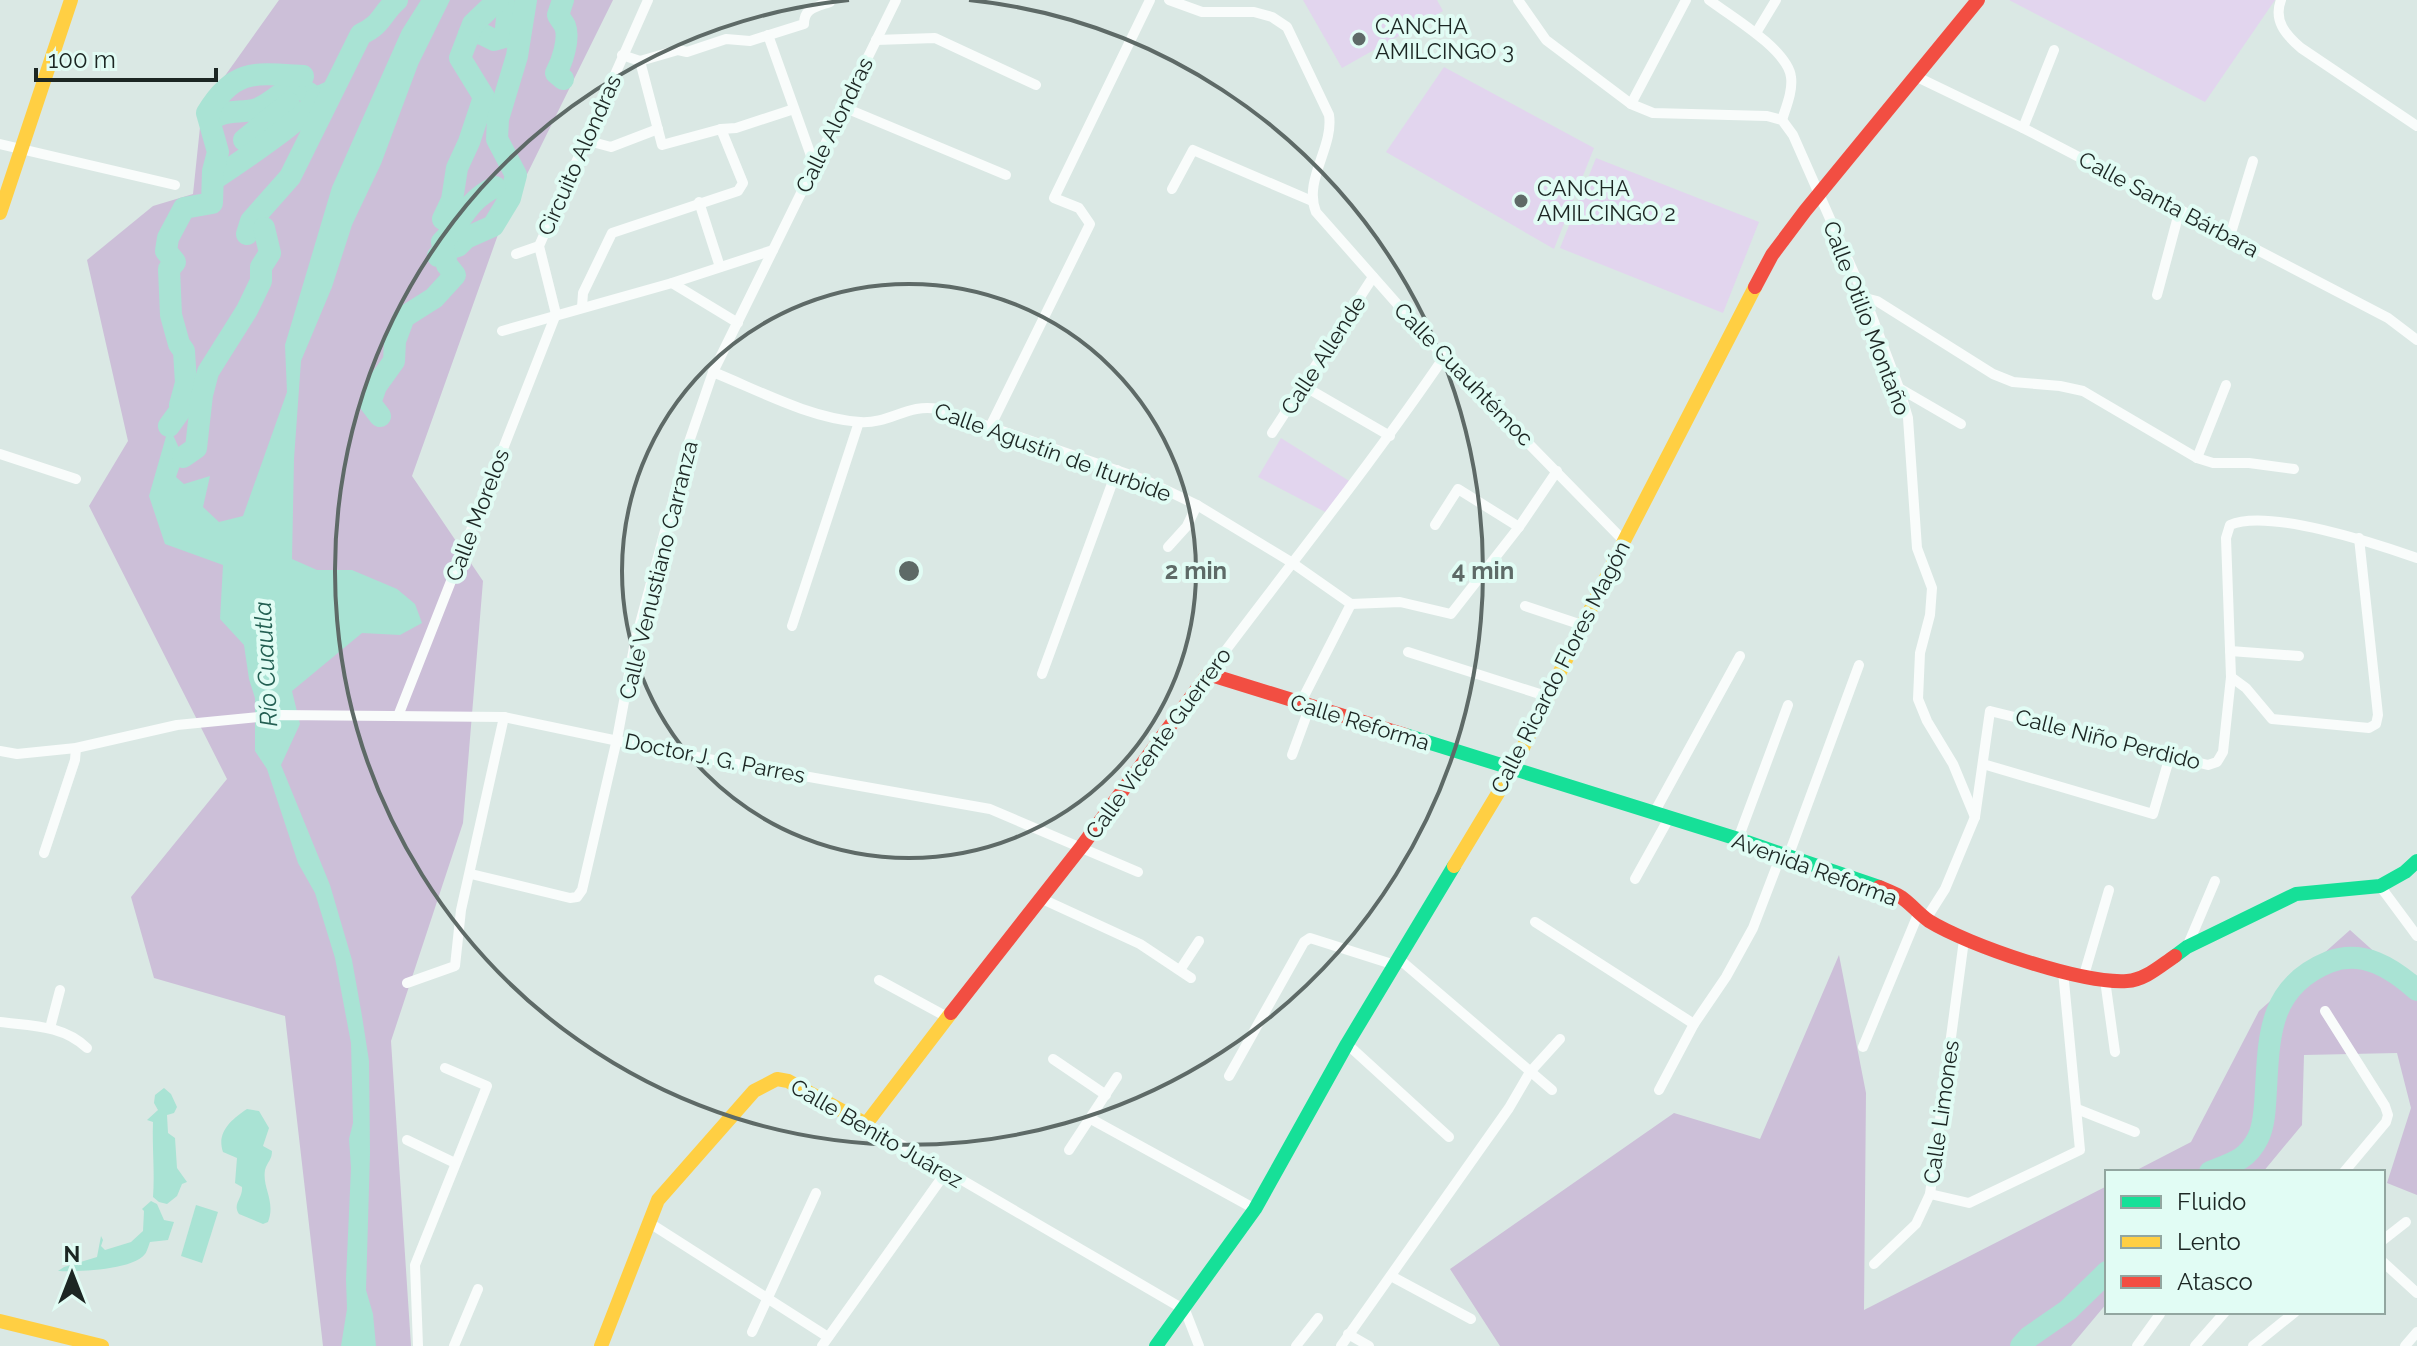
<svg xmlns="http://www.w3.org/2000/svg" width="2417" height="1346" font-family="Raleway,sans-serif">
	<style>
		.green { fill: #e2d5ee }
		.forest { fill: #ccbfd8 }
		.water { fill: #a9e3d4 }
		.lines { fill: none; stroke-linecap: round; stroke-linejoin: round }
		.river { stroke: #a9e3d4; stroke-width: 22 }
		.street { stroke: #f9fcfb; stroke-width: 10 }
		.fast { stroke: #16e098; stroke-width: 14 }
		.slow { stroke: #ffcf43; stroke-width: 14 }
		.jam { stroke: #f24e42; stroke-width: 14 }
		.ring { fill: none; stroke: #5e6a67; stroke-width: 4 }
		.poi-dot { fill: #5e6a67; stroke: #e1fcf4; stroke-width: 3 }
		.labels { text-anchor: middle; stroke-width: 8; stroke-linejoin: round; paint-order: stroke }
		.poi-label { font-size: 22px; fill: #1c2623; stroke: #e1fcf4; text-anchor: start }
		.street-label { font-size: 22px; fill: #1c2623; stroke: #e1fcf4 }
		.water-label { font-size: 24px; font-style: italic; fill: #235f52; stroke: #e1fcf4 }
		.centre { fill: #5e6a67; stroke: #e1fcf4; stroke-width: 4 }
		.ring-label { font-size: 24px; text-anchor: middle; font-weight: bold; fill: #5e6a67; stroke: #e1fcf4; stroke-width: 8; stroke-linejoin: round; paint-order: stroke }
	</style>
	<rect width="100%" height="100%" fill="#dae8e4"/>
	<!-- green -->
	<g class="green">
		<polygon points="1303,0 1437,0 1443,11 1342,68"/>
		<polygon points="2009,0 2275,0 2205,102"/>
		<polygon points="1444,67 1594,148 1554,249 1386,152"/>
		<polygon points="1596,158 1759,222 1723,313 1560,248"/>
		<polygon points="1281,438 1354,484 1331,515 1258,477"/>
	</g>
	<!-- forest -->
	<g class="forest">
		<polygon points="279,0 613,0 500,229 412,476 483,581 463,823 391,1041 411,1346 323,1346 285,1016 154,978 131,897 227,779 89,506 128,441 87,260 153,206 193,194 202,108"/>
		<polygon points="2350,930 2417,990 2417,1195 2387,1183 2411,1108 2397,1053 2304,1055 2302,1125 2263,1172 2133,1172 2191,1142 2259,1011"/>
		<polygon points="1839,955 1866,1093 1864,1310 2107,1186 2107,1303 2071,1346 1500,1346 1450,1269 1674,1113 1760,1139"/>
	</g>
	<!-- water -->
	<g class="water">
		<polygon points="421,0 450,0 418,65 381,164 352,225 332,287 301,361 294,459 292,559 317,570 352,570 397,589 415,604 422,623 400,635 362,633 292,691 300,724 281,765 330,885 352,960 362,1016 369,1061 370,1153 366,1290 373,1314 376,1346 341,1346 347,1309 346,1279 351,1168 349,1139 353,1123 351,1043 335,958 315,893 298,863 267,769 255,751 255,698 249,679 244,645 220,619 223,565 165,544 149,496 169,426 183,457 176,477 184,484 210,476 203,507 219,522 243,516 287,392 285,345 332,187 402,30"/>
		<path d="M 164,1088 L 171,1094 L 177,1107 L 174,1113 L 167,1115 L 168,1133 L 175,1138 L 177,1168 L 187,1182 L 182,1184 L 177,1196 L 167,1204 L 159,1202 L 153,1197 C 155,1172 152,1149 153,1122 L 147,1120 L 158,1110 L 154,1103 L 155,1095 Z"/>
		<path d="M 247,1109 L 259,1111 L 269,1128 L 263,1146 L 272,1151 C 272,1160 267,1162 265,1170 C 262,1188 276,1201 268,1222 L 263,1224 L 239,1214 C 232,1204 243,1198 242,1187 L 235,1183 L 237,1158 L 223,1152 C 216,1132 232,1119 247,1109 Z"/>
		<path d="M 151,1201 L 157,1204 L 164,1220 L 174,1222 L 168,1240 L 150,1242 C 149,1244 147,1252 145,1254 C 133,1270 77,1272 58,1271 L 64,1267 L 97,1257 L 101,1236 L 103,1240 L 101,1246 L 105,1250 L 131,1242 L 143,1231 L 144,1211 L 142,1209 Z"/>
		<polygon points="196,1205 218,1212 202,1263 181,1256"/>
	</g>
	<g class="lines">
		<!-- river -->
		<g class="river">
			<path d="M 563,0 L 558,15 C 560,19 563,22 565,26 C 570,39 562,62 556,73 L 563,79"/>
			<polyline points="469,34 480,33 494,40 505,37 508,9"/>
			<path d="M 210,122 C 221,108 241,114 257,109 C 270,104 283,91 295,84 L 316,98 L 332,91"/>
			<polyline points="244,140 289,103"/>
			<path d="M 213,180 C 231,168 313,114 316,98"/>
			<polyline points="443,219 452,200 457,168 469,142 484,97 460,58 473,24 498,0"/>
			<path d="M 247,234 L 251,221 L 290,177 L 361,34 C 382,25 381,14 397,0"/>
			<polyline points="438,256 444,250 458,246 466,238 493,226 510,198 516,175 497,139 498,119 517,56 526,0"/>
			<path d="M 380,416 L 370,403 L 376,386 L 394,361 L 395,341 L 404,317 L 434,298 L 455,275 L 447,265 L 442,242 C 464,220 465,202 495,187"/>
			<path d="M 169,426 L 182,408 L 180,405 L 186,383 L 184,351 L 179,344 L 171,315 L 169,269 L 175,262 L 166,251 L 168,238 L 184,208 L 212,203 L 213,171 L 218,152 L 207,113 C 234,68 256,73 303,76"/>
			<polyline points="183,457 196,448 202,395 208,372 247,310 261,281 261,267 270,253 264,228"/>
			<path d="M 2210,1172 C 2233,1163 2247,1160 2258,1138 C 2265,1124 2265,1104 2266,1089 C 2269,1033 2270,986 2329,962 C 2363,949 2392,968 2417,990"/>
			<polyline points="2021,1346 2029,1337 2068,1310 2107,1272"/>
		</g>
		<!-- street -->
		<g class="street">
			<path d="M 1169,0 L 1202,12 L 1254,12 L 1272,17 L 1287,27 L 1329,115 C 1334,147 1303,180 1316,212 L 1444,357 L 1624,541"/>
			<polyline points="1518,0 1546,40 1631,104 1653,113 1767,116 1782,120 1793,135 1865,298 1899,388 1908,418 1917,548 1932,588 1930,615 1920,653 1918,699 1927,721 1953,764 1975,817"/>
			<path d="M 1709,0 C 1731,16 1788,50 1791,77 C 1793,91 1786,107 1782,120"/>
			<path d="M 2281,0 C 2273,21 2286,35 2301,48 L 2417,126"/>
			<polyline points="1756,33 1776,0"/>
			<polyline points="768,35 814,164"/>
			<polyline points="876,40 935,38 1036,85"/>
			<path d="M 622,55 L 640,61 L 678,50 L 687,52 L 726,39 L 750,41 L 804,24 C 804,8 816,7 830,2 L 829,0"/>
			<polyline points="640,61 662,145 721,129 736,128 794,109"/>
			<polyline points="1915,76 2023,128 2388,318 2417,340"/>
			<polyline points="1631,104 1686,0"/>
			<polyline points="843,107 1006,175"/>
			<polyline points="2023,128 2054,50"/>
			<polyline points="585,140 611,147 658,129"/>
			<polyline points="0,144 175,185"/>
			<polyline points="1172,189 1193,150 1312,201"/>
			<polyline points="699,202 720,267"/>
			<polyline points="2230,236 2253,161"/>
			<polyline points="516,254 539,246"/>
			<polyline points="672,283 738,323"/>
			<polyline points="2157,295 2180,209"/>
			<polyline points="1865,298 1877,301 1993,374 2013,382 2060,386 2083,391 2197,458 2213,463 2249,463 2294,469"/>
			<polyline points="582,307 583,293 612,233 738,191 743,183 721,129"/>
			<polyline points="556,314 539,246 648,0"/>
			<polyline points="502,331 672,283 773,250"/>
			<path d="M 713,372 C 760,391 809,418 860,422 C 889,424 909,403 938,409 L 1145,480 L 1197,505 L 1291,562 L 1351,604 L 1400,602 L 1451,614 L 1519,527 L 1557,471"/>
			<polyline points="1302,385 1390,436"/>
			<polyline points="1899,388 1961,424"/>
			<polyline points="990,427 1090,224 1079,208 1054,198 1150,0"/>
			<polyline points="1272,433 1373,277"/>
			<polyline points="0,454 76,479"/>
			<polyline points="2197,458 2226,385"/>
			<polyline points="1435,525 1458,489 1519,527"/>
			<polyline points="1168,547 1187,526 1197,505"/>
			<polyline points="1525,606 1582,625"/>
			<polyline points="792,626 859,422"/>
			<polyline points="2230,651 2299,656"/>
			<polyline points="1408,652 1546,696"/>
			<polyline points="1042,674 1117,470"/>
			<path d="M 1208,674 C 1287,568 1370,466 1444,357"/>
			<polyline points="2231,677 2246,688 2272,719 2369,728 2376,724 2378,715 2359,538"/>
			<polyline points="1300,704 1351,604"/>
			<polyline points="398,716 556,314"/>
			<polyline points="0,751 17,754 76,748 177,725 279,715 504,717 680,754 990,809 1138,872"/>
			<polyline points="1292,755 1310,706"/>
			<polyline points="1983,764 2153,814 2170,756"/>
			<polyline points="1654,813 1740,656"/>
			<polyline points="1738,839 1788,705"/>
			<polyline points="44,853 75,760 76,748"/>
			<polyline points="1788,857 1859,665"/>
			<polyline points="471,874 570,898 577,897 582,890 617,739 635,642 689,442 713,372 896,0"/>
			<polyline points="1635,879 1669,818"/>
			<polyline points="2380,886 2417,936"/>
			<polyline points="1040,898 1140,944 1191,978"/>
			<path d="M 1926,919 L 1945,889 L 1975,817 L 1990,711 L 2208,765 L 2217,762 L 2223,752 L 2231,677 L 2226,538 L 2230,525 C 2268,508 2377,544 2417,558"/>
			<polyline points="1535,922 1694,1024"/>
			<polyline points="2187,947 2215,881"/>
			<polyline points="1399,959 1552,1090"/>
			<polyline points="1180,970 1199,941"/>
			<polyline points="2084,975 2109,890"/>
			<polyline points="879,980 947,1017"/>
			<polyline points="2105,980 2115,1052"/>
			<polyline points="407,983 455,966 461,910 504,717"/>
			<polyline points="2325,1011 2385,1106 2388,1115 2386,1122 2344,1172"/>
			<path d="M 0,1022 C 32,1026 63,1025 87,1048"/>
			<polyline points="50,1028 60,990"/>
			<polyline points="1347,1044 1449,1137"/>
			<polyline points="1863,1047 1919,912"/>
			<polyline points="1053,1059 1106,1095"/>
			<polyline points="1229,1076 1304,942 1310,938 1395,965"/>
			<polyline points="1659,1090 1694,1024 1726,977 1753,928 1781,855"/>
			<polyline points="2077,1109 2135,1132"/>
			<polyline points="1091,1119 1255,1209"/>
			<polyline points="866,1124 1185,1310 1199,1346"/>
			<polyline points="407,1140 455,1163"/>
			<polyline points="1069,1150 1117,1077"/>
			<polyline points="1930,1194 1969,1203 2080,1150 2063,971"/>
			<polyline points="648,1222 828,1337"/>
			<polyline points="2383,1240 2406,1222"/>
			<polyline points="2383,1262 2417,1293"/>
			<polyline points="1874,1264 1916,1224 1930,1194 1964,940"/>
			<polyline points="1391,1276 1471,1319"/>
			<polyline points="752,1332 816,1193"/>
			<polyline points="1348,1334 1369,1346"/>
			<polyline points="418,1346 415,1265 487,1086 445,1068"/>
			<polyline points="454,1346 478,1289"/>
			<polyline points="822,1346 946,1172"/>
			<polyline points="1296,1346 1318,1318"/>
			<polyline points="1341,1346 1509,1108 1530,1072 1560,1039"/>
			<polyline points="2137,1346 2160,1314"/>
			<polyline points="2195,1346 2225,1312"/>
			<polyline points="2253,1346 2295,1312"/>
			<polyline points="2405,1346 2417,1332"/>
		</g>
		<!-- fast -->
		<g class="fast">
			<polyline points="1405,735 1738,839 1879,887"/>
			<polyline points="2175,956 2187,947 2296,894 2380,886 2405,872 2417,861"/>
			<polyline points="1156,1346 1255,1209 1347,1044 1454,866"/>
		</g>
		<!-- slow -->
		<g class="slow">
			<polyline points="0,213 71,0"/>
			<polyline points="1454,866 1512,770 1624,541 1755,287"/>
			<polyline points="0,1321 102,1346"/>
			<polyline points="601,1346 658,1200 754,1091 777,1079 788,1081 866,1124 951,1013"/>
		</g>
		<!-- jam -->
		<g class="jam">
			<polyline points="1755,287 1772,255 1805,211 1978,0"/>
			<path d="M 1879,887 C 1886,890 1894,893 1901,897 C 1911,904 1919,914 1929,921 C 1968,945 2081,984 2127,981 C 2145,980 2160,966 2175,956"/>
			<polyline points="951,1013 1082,846 1208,674 1405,735"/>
		</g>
	</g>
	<!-- distance rings -->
	<g class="ring">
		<circle cx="909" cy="571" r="287"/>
		<path d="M969 0A574 574 0 1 1 849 0"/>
	</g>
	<!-- markers -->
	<g class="poi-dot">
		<circle cx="1359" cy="39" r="8"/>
		<circle cx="1521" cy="201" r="8"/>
	</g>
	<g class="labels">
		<!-- poi labels -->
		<g class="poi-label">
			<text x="1375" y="34">CANCHA<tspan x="1375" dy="25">AMILCINGO 3</tspan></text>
			<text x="1537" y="196">CANCHA<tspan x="1537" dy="25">AMILCINGO 2</tspan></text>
		</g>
		<!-- street labels -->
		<g class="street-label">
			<text transform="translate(834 125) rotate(-64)" y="8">Calle Alondras</text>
			<text transform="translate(579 155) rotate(-66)" y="8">Circuito Alondras</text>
			<text transform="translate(2169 204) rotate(28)" y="8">Calle Santa Bárbara</text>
			<text transform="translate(1867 318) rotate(69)" y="8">Calle Otilio Montaño</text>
			<text transform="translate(1323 355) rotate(-57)" y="8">Calle Allende</text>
			<text transform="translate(1464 374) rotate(46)" y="8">Calle Cuauhtémoc</text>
			<text transform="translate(1053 452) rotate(20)" y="8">Calle Agustín de Iturbide</text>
			<text transform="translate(477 515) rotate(-69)" y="8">Calle Morelos</text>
			<text transform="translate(658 570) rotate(-76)" y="8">Calle Venustiano Carranza</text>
			<text transform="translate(1560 667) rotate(-63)" y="8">Calle Ricardo Flores Magón</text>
			<text transform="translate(1360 722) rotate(17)" y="8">Calle Reforma</text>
			<text transform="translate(2108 739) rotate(14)" y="8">Calle Niño Perdido</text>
			<text transform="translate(1158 743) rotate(-54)" y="8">Calle Vicente Guerrero</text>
			<text transform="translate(715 758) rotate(11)" y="8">Doctor J. G. Parres</text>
			<text transform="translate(1815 869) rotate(20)" y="8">Avenida Reforma</text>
			<text transform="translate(1941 1112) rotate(-82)" y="8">Calle Limones</text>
			<text transform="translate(877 1133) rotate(30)" y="8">Calle Benito Juárez</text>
		</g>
		<!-- water labels -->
		<g class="water-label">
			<text transform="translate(266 664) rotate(-93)" y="8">Río Cuautla</text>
		</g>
	</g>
	<circle cx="909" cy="571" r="12" class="centre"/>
	<g class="ring-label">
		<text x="1196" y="579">2 min</text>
		<text x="1483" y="579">4 min</text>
	</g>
	<!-- legend -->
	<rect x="2105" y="1170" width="280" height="144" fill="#e1fcf4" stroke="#92a6a0" stroke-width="2"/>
	<rect x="2121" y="1196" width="40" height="12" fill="#16e098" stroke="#92a6a0" stroke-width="2"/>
	<text x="2177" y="1210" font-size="24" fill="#1c2623">Fluido</text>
	<rect x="2121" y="1236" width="40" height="12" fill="#ffcf43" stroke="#92a6a0" stroke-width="2"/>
	<text x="2177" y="1250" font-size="24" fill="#1c2623">Lento</text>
	<rect x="2121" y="1276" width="40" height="12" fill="#f24e42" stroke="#92a6a0" stroke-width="2"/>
	<text x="2177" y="1290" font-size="24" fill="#1c2623">Atasco</text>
	<!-- north arrow -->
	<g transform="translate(72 1274)" stroke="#e1fcf4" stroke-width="6" paint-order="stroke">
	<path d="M0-6L14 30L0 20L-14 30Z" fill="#1c2623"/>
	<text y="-12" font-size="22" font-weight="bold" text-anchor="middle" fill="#1c2623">N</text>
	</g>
	<!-- scale -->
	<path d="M36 68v12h180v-12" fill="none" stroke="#1c2623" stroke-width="4"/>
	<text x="48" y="68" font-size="24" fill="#1c2623" stroke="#e1fcf4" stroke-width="6" paint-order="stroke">100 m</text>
</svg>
